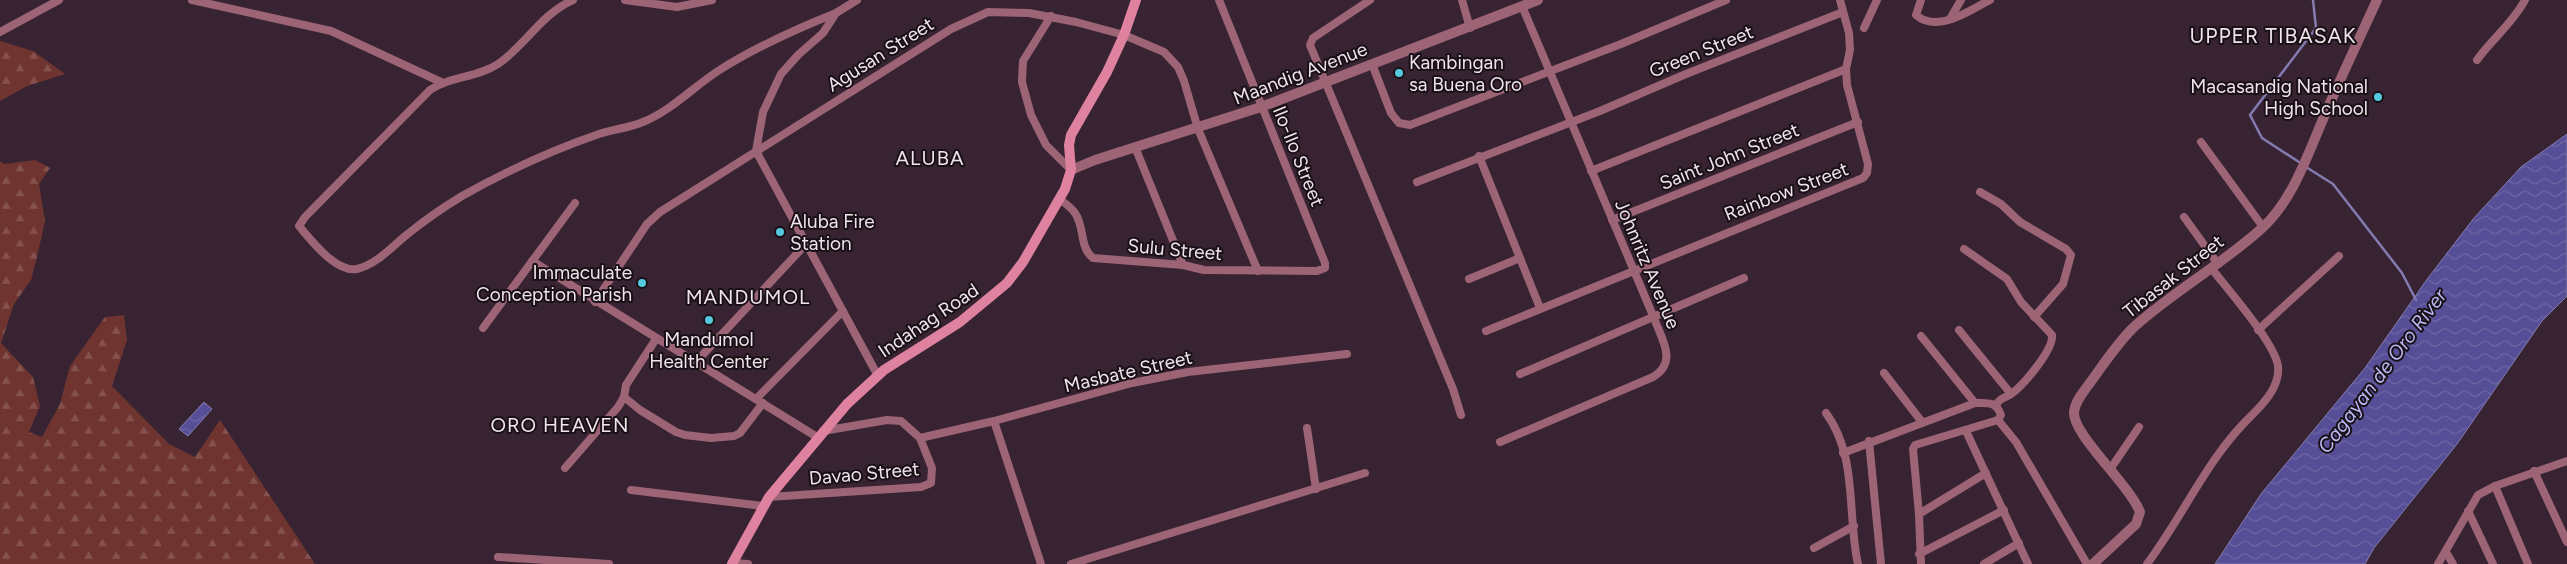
<svg xmlns="http://www.w3.org/2000/svg" width="2567" height="564" font-family="Figtree,sans-serif">
	<style>
		.forest { fill: url(#forest-firs) }
		.water { fill: url(#water-waves); stroke: #847bb0 }
		.lines { fill: none; stroke-linecap: round; stroke-linejoin: round }
		.stream { stroke: #847bb0; stroke-width: 2.5 }
		.minor { stroke: #9d6475; stroke-width: 8 }
		.tertiary { stroke: #9d6475; stroke-width: 10 }
		.secondary { stroke: #de829f; stroke-width: 10 }
		.poi-dot { fill: #55cadf; stroke: #191016; stroke-width: 2 }
		.labels { text-anchor: middle; stroke-width: 4; stroke-linejoin: round; paint-order: stroke }
		.street-label { font-size: 19px; fill: #f0e3ec; stroke: #191016 }
		.poi-label { font-size: 19px; fill: #f0e3ec; stroke: #191016; text-anchor: start }
		.neighbourhood-label { font-size: 20px; letter-spacing: 1px; fill: #f0e3ec; stroke: #191016 }
		.water-label { font-size: 20px; font-style: italic; fill: #b9b7f4; stroke: #191016 }
		.quarter-label { font-size: 21px; letter-spacing: 1px; fill: #f0e3ec; stroke: #191016 }
	</style>
	<defs>
		<pattern id="forest-firs" width="22" height="20" patternUnits="userSpaceOnUse" patternTransform="scale(1.25)"><rect width="22" height="20" fill="#703430"/><path d="M5 1l3.5 6h-7zM16 11l3.5 6h-7z" fill="#85514e"/></pattern>
		<pattern id="water-waves" width="16" height="10" patternUnits="userSpaceOnUse" patternTransform="scale(1.25)"><rect width="16" height="10" fill="#564e96"/><path d="M0 5q4-4 8 0t8 0" fill="none" stroke="#6f67a5"/></pattern>
	</defs>
	<rect width="100%" height="100%" fill="#372332"/>
	<!-- forest -->
	<g class="forest">
		<polygon points="0,41 33,51 65,74 27,86 0,101"/>
		<polygon points="35,160 50,168 39,184 45,221 37,257 31,280 14,304 1,343 33,377 40,406 29,432 42,437 60,404 70,366 105,317 124,315 127,340 112,386 169,444 195,457 220,420 315,564 0,564 0,161 4,164"/>
	</g>
	<!-- water -->
	<g class="water">
		<polygon points="2567,134 2567,296 2542,321 2457,444 2374,548 2365,564 2215,564 2261,494 2365,368 2428,278 2474,218 2521,167"/>
		<polygon points="204,402 212,409 188,436 179,429"/>
	</g>
	<g class="lines">
		<!-- stream -->
		<g class="stream">
			<polyline points="2302,164 2262,138 2250,115 2316,28 2313,0"/>
			<polyline points="2306,167 2333,184 2402,273 2416,300"/>
		</g>
		<!-- minor -->
		<g class="minor">
			<polyline points="192,0 331,31 441,82"/>
			<path d="M 573,0 C 541,14 526,45 498,64 C 477,78 450,76 430,90 L 305,217 L 299,226 C 311,240 336,273 357,269 C 378,264 393,245 409,233 C 425,220 444,207 462,196 C 505,172 552,150 599,134 C 614,129 629,128 643,122 C 672,110 692,88 718,71 C 754,48 796,29 836,13"/>
			<polyline points="625,0 677,7 712,0"/>
			<polyline points="857,0 836,13 823,33 798,55 781,74 763,112 756,151 878,376"/>
			<polyline points="1370,0 1313,38 1310,45 1453,389 1461,415"/>
			<polyline points="1462,0 1470,28"/>
			<path d="M 1921,0 L 1916,15 C 1938,34 1970,10 1990,0"/>
			<polyline points="1051,16 1023,61 1022,82 1031,115 1046,145 1071,170"/>
			<polyline points="1950,19 1961,0"/>
			<polyline points="1864,28 1877,0"/>
			<polyline points="0,32 59,0"/>
			<path d="M 2477,60 C 2492,39 2513,23 2525,0"/>
			<polyline points="1372,64 1391,113 1399,123 1410,125 1621,44 1726,0"/>
			<polyline points="2201,142 2263,227"/>
			<polyline points="1135,147 1183,265"/>
			<polyline points="1479,156 1540,308"/>
			<polyline points="1591,171 1846,69"/>
			<polyline points="1417,182 1600,111 1686,74 1843,12"/>
			<polyline points="1980,192 2001,204 2020,222 2066,249 2071,255 2063,284 2034,317"/>
			<path d="M 1059,199 C 1065,203 1071,207 1075,213 C 1085,227 1079,247 1093,258 L 1183,265 L 1204,270 L 1317,271 L 1325,268 L 1325,263 L 1219,0"/>
			<polyline points="2184,217 2218,264"/>
			<polyline points="1612,220 1858,122"/>
			<path d="M 1964,249 L 2007,279 L 2021,302 L 2052,335 C 2054,349 2023,386 2011,394 C 2005,398 1999,398 1996,406"/>
			<polyline points="532,261 817,437"/>
			<polyline points="1469,279 1520,258"/>
			<polyline points="595,302 647,224 660,212 951,29 988,12 1029,13 1076,22 1124,35 1164,52 1178,67 1184,81 1198,129 1258,271"/>
			<polyline points="483,328 575,203"/>
			<polyline points="1959,330 2011,394"/>
			<polyline points="2258,330 2339,256"/>
			<polyline points="1486,331 1863,178 1867,173 1868,164 1847,85 1846,69 1850,50 1849,33 1840,0"/>
			<path d="M 1921,336 L 1975,403 C 1988,403 1996,401 2001,415 L 1998,420 L 2016,442 L 2087,564"/>
			<polyline points="695,363 806,244"/>
			<polyline points="1884,373 1922,422"/>
			<polyline points="1520,374 1744,278"/>
			<polyline points="624,397 640,410 676,432 685,435 711,438 734,436 740,433 763,403"/>
			<polyline points="756,399 843,311"/>
			<path d="M 1826,413 C 1858,456 1847,516 1858,564"/>
			<polyline points="994,421 1041,564"/>
			<polyline points="1307,428 1316,489"/>
			<polyline points="1966,431 2028,564"/>
			<polyline points="920,438 994,421 1132,383 1188,372 1347,354"/>
			<polyline points="1869,441 1881,564"/>
			<path d="M 1500,442 L 1653,377 C 1678,362 1662,340 1654,318 L 1522,6"/>
			<polyline points="1843,453 1975,403"/>
			<polyline points="565,468 618,407 624,397 626,385 656,339"/>
			<polyline points="2111,468 2139,427"/>
			<polyline points="2534,471 2567,542"/>
			<polyline points="2495,486 2528,564"/>
			<polyline points="631,490 763,506"/>
			<polyline points="769,497 921,487 931,483 932,468 920,438 901,421 887,420 823,431"/>
			<polyline points="2468,511 2493,564"/>
			<polyline points="1919,514 1986,473"/>
			<polyline points="1814,548 1854,526"/>
			<polyline points="2446,552 2453,564"/>
			<polyline points="1919,554 2004,510"/>
			<polyline points="498,557 609,564"/>
			<polyline points="733,563 748,564"/>
			<polyline points="1071,564 1365,473"/>
			<polyline points="1921,564 1919,514 1913,449 1915,445 1998,420"/>
			<polyline points="1984,564 2019,543"/>
			<path d="M 2147,564 C 2184,515 2207,458 2252,415 C 2265,402 2280,386 2278,366 C 2275,343 2228,290 2212,269"/>
			<polyline points="2438,564 2478,495 2495,486 2567,461"/>
		</g>
		<!-- tertiary -->
		<g class="tertiary">
			<polyline points="1071,170 1095,160 1261,107 1538,0"/>
			<path d="M 2093,564 L 2136,524 L 2140,512 C 2129,484 2072,434 2074,412 C 2075,400 2086,389 2092,380 C 2105,362 2119,341 2135,326 C 2174,291 2221,265 2261,229 C 2294,200 2309,150 2327,110 C 2343,73 2360,37 2377,0"/>
		</g>
		<!-- secondary -->
		<polyline class="secondary" points="732,564 769,497 847,404 884,370 960,322 1007,283 1023,262 1065,189 1071,170 1069,145 1071,135 1107,72 1124,35 1136,0"/>
	</g>
	<!-- markers -->
	<g class="poi-dot">
		<circle cx="1399" cy="73" r="5"/>
		<circle cx="2378" cy="97" r="5"/>
		<circle cx="780" cy="232" r="5"/>
		<circle cx="642" cy="283" r="5"/>
		<circle cx="709" cy="320" r="5"/>
	</g>
	<g class="labels">
		<!-- street labels -->
		<g class="street-label">
			<text transform="translate(1701 51) rotate(-22)" y="7">Green Street</text>
			<text transform="translate(880 54) rotate(-32)" y="7">Agusan Street</text>
			<text transform="translate(1300 73) rotate(-21)" y="7">Maandig Avenue</text>
			<text transform="translate(1299 156) rotate(68)" y="7">Ilo-Ilo Street</text>
			<text transform="translate(1729 156) rotate(-22)" y="7">Saint John Street</text>
			<text transform="translate(1786 191) rotate(-21)" y="7">Rainbow Street</text>
			<text transform="translate(1175 249) rotate(5)" y="7">Sulu Street</text>
			<text transform="translate(1648 264) rotate(67)" y="7">Johnritz Avenue</text>
			<text transform="translate(2173 276) rotate(-38)" y="7">Tibasak Street</text>
			<text transform="translate(928 320) rotate(-34)" y="7">Indahag Road</text>
			<text transform="translate(1128 371) rotate(-13)" y="7">Masbate Street</text>
			<text transform="translate(864 473) rotate(-5)" y="7">Davao Street</text>
		</g>
		<!-- poi labels -->
		<g class="poi-label">
			<text x="1409" y="69">Kambingan<tspan x="1409" dy="22">sa Buena Oro</tspan></text>
			<text x="2368" y="93" text-anchor="end">Macasandig National<tspan x="2368" dy="22">High School</tspan></text>
			<text x="790" y="228">Aluba Fire<tspan x="790" dy="22">Station</tspan></text>
			<text x="632" y="279" text-anchor="end">Immaculate<tspan x="632" dy="22">Conception Parish</tspan></text>
			<text x="709" y="346" text-anchor="middle">Mandumol<tspan x="709" dy="22">Health Center</tspan></text>
		</g>
		<!-- neighbourhood labels -->
		<g class="neighbourhood-label">
			<text x="930" y="165">ALUBA</text>
			<text x="748" y="304">MANDUMOL</text>
			<text x="560" y="432">ORO HEAVEN</text>
		</g>
		<!-- water labels -->
		<g class="water-label">
			<text transform="translate(2382 371) rotate(-53)" y="7">Cagayan de Oro River</text>
		</g>
		<!-- quarter labels -->
		<g class="quarter-label">
			<text x="2273" y="43">UPPER TIBASAK</text>
		</g>
	</g>
</svg>
